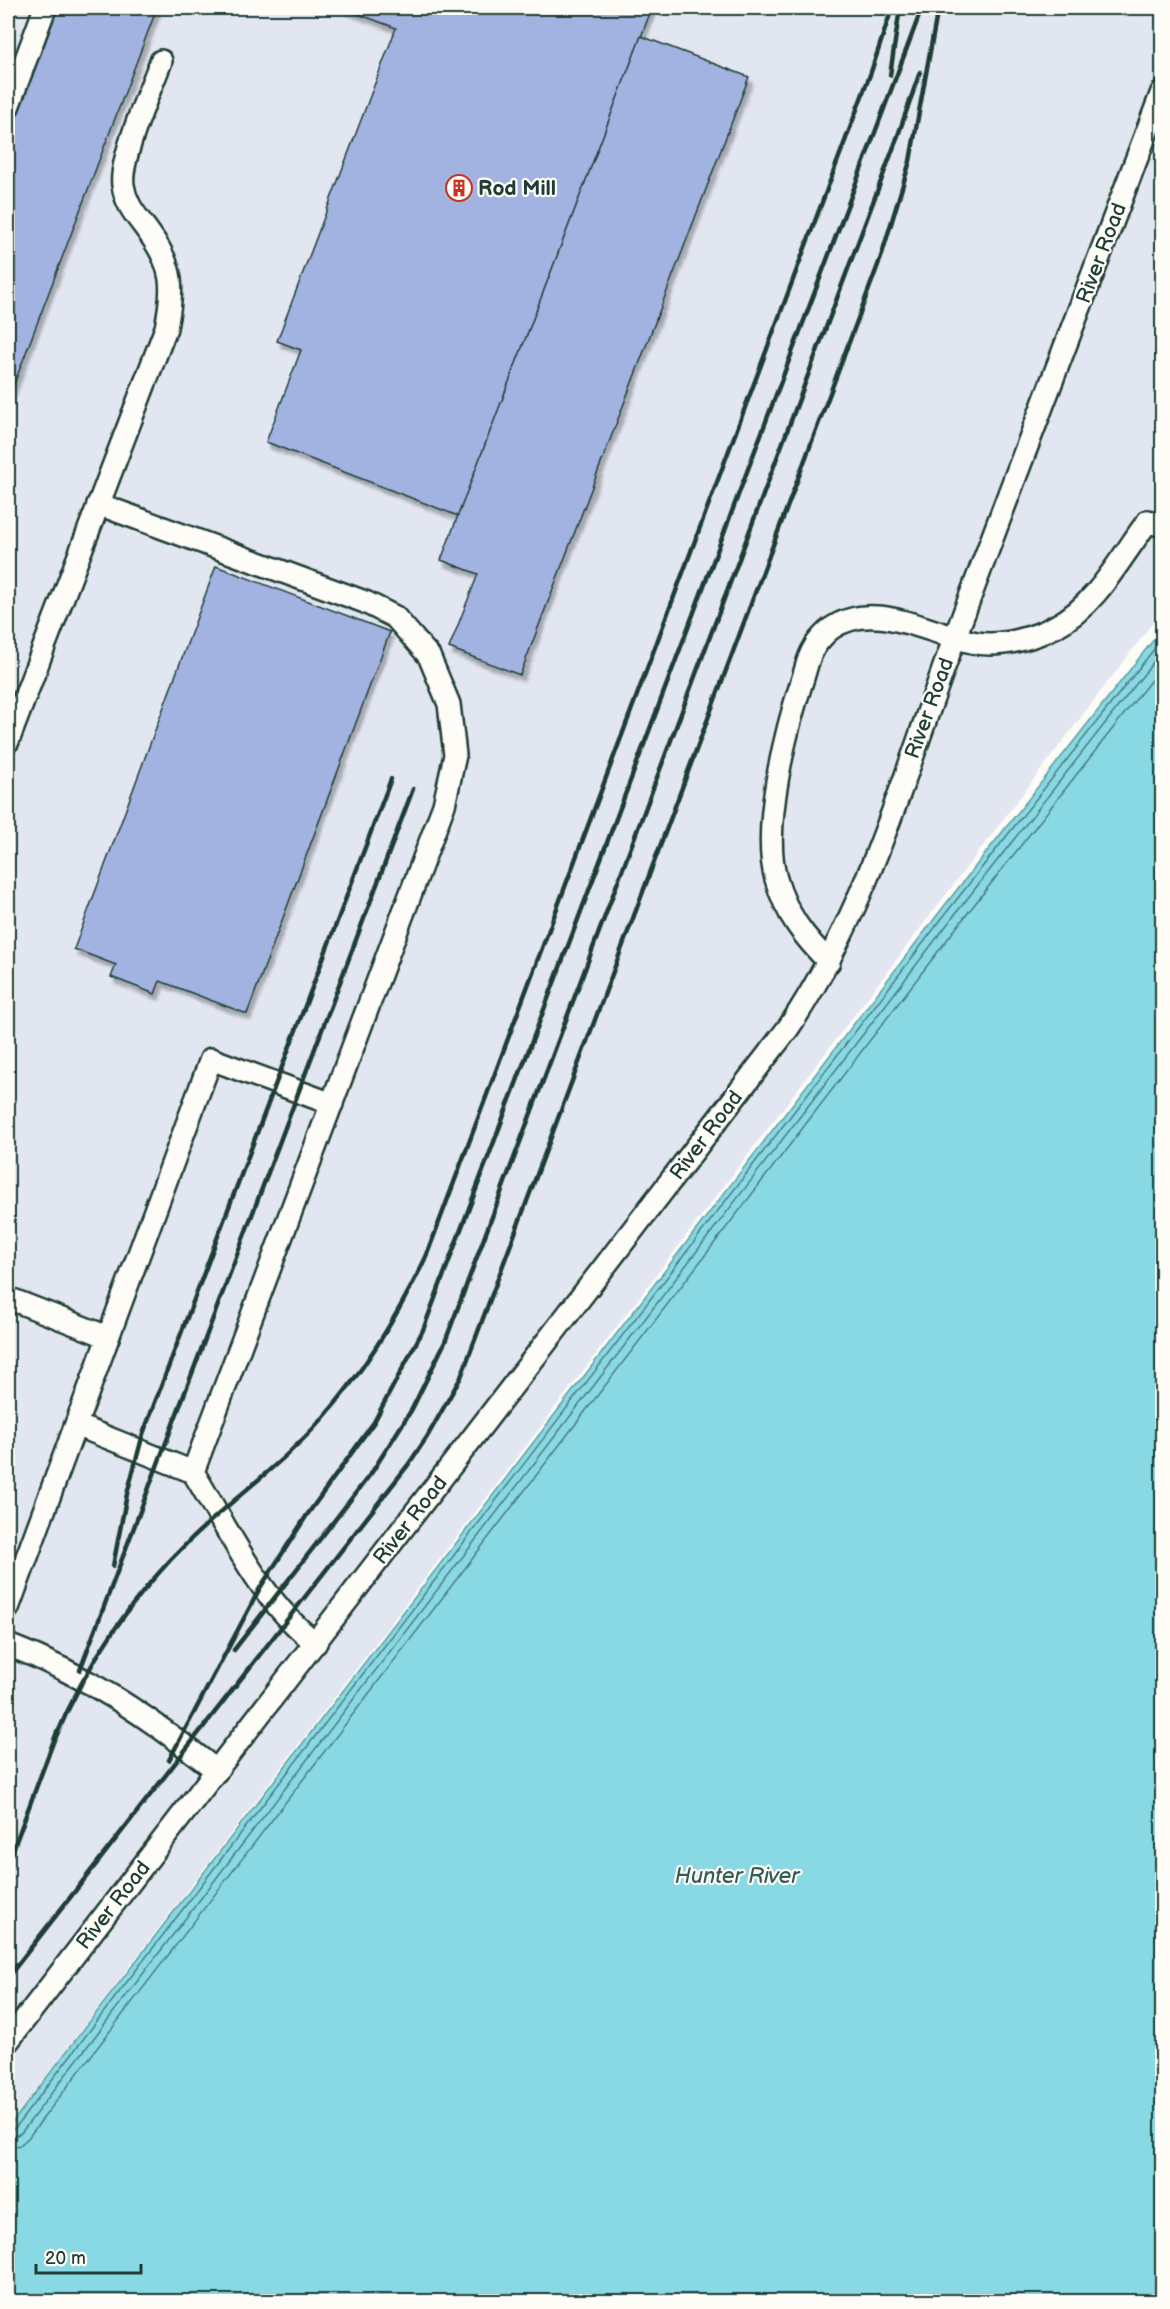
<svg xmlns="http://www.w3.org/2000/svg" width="1170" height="2309" font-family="'Balsamiq Sans',sans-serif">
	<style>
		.built { fill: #e2e6f1 }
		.water { fill: #89d9e5; stroke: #5f9b9e; stroke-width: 1.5 }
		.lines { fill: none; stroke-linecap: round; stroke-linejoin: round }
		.shore { stroke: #497b7b; stroke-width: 1.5 }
		.building { fill: #a2b3e2; stroke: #1f3d34; stroke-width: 1.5; filter: url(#shadow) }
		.lane-casing { stroke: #1f3d34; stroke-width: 26 }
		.lane { stroke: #fdfcf7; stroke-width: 21 }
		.rail { stroke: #1f3d34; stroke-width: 4.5 }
		.labels { text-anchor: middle; stroke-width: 4.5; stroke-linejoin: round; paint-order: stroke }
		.poi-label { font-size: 21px; font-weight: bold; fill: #1f3d34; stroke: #fdfcf7; text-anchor: start }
		.street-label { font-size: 21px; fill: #1f3d34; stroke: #fdfcf7 }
		.water-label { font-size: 22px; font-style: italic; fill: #345c57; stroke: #fdfcf7 }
	</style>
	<defs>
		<filter id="shadow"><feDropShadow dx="3.5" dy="6" stdDeviation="1.5" flood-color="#0004"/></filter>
	</defs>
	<rect width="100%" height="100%" fill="#fdfcf7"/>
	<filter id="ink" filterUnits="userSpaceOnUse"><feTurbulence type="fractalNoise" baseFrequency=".0167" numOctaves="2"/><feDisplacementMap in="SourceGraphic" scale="12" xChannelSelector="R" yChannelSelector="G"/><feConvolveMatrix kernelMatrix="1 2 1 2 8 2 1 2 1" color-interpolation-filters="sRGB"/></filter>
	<g filter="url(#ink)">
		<!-- built -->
		<polygon class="built" points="8,8 1162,8 1162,611 8,2126"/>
		<!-- water -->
		<polygon class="water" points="1162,629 1162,2301 8,2301 8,2128 945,905"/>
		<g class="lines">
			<!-- shore -->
			<g class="shore">
				<polyline points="8,2131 15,2128 950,908 1162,639"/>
				<polyline points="8,2139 21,2133 956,913 1162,651"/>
				<polyline points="8,2148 20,2145 28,2138 963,919 1162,666"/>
			</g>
		</g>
		<!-- building -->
		<g class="building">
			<polygon points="58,8 157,8 8,400 8,140"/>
			<polygon points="342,8 652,8 458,516 266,442 301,350 277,341 396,28"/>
			<polygon points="641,36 749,77 520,675 449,648 478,574 441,560"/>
			<polygon points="216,566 390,632 247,1014 160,981 155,994 111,977 116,965 74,949"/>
		</g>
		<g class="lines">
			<defs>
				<g id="lane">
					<polyline points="8,107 45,8"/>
					<path d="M 98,504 L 365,602 L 395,617 L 429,656 L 449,704 L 455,755 L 444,805 L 193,1472 C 229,1530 260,1601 316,1643"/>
					<path d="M 8,741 L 166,328 C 174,288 174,267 149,233 C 137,216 126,206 123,185 C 119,160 151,88 161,61"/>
					<path d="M 829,962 C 804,937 786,914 776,879 C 761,828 786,729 803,678 C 806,669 808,657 814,648 C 817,642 826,632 832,628 C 876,598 932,636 977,643 C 1002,647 1034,638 1056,626 C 1096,606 1122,555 1148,521 L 1162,526"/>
					<polyline points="8,1298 108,1337"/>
					<polyline points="76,1425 193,1472"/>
					<polyline points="8,1608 211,1059 332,1104"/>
					<path d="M 8,1645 C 89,1676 149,1717 217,1771"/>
					<path d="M 8,2041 L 789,1027 C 868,909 906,769 955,637 C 1023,455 1093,274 1162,92"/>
				</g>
			</defs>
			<!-- lane casing -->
			<use href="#lane" class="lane-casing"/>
			<!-- lane -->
			<use href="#lane" class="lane"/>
			<!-- rail -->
			<g class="rail">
				<polyline points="8,30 16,8"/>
				<polyline points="890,75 900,8"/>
				<polyline points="113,1566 127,1494 143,1434 391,779"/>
				<polyline points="234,1650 372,1472 412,1409 445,1342 896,141 920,72"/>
				<polyline points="80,1670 413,789"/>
				<path d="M 55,1739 C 87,1662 132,1596 192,1538 C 235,1497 284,1462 323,1418 C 366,1369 398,1315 426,1257 L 871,72 L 892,8"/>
				<polyline points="169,1760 260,1588 307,1515 374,1422 423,1330 922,8"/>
				<polyline points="8,1863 57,1732"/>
				<polyline points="8,1977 408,1465 427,1437 461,1377 881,257 910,161 938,8"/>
			</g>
		</g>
	</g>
	<!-- icons -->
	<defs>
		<symbol id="building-ring" viewBox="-11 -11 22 22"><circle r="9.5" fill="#fdfcf7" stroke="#c8321e" stroke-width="1.5"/><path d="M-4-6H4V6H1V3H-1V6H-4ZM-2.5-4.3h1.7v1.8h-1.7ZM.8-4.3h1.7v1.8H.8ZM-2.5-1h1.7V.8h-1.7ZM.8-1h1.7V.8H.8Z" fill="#c8321e"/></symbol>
	</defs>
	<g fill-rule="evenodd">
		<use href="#building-ring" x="444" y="173" width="30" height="30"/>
	</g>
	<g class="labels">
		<!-- poi labels -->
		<g class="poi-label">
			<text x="478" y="195">Rod Mill</text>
		</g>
		<!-- street labels -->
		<g class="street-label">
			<text transform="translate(1101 253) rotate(-69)" y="7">River Road</text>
			<text transform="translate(929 708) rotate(-70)" y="7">River Road</text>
			<text transform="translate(706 1135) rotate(-53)" y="7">River Road</text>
			<text transform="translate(410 1520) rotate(-52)" y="7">River Road</text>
			<text transform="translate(113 1905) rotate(-52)" y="7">River Road</text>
		</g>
		<!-- water labels -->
		<g class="water-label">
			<text x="737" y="1883">Hunter River</text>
		</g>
	</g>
	<!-- margin -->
	<rect width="1170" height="2309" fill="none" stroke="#fdfcf7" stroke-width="30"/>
	<rect x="15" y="15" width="1140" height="2279" fill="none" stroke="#1f3d34" stroke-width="2" filter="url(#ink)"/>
	<!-- scale -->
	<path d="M36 2264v9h105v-9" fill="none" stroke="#1f3d34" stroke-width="3"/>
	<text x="45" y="2264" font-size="18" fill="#1f3d34" stroke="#fdfcf7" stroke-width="4.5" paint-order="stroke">20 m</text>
</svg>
